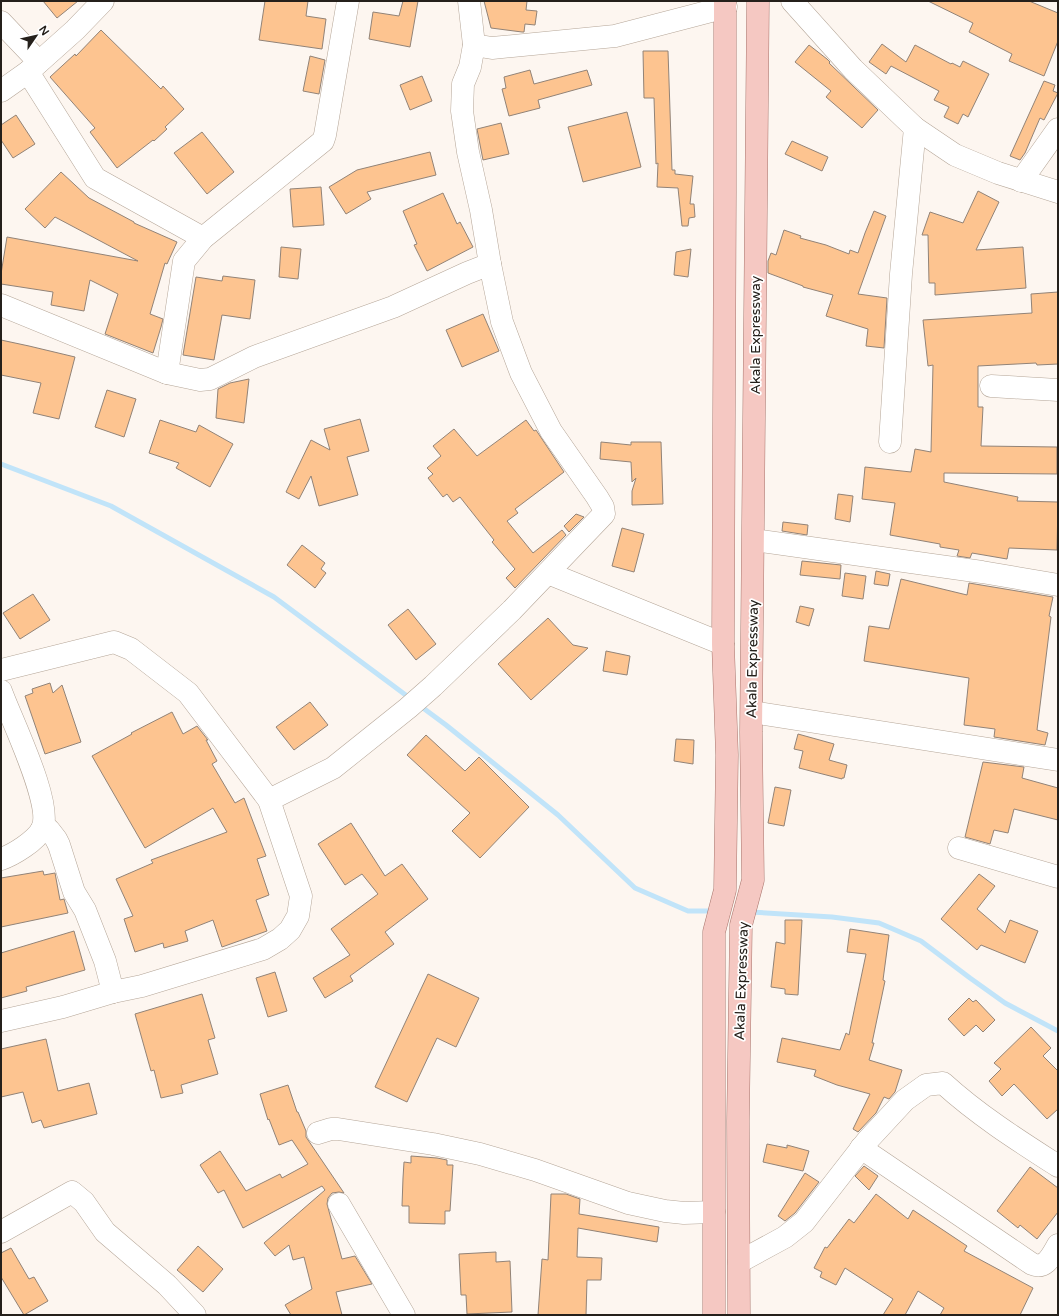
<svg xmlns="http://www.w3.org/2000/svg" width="1059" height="1316" font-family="'Varela Round',sans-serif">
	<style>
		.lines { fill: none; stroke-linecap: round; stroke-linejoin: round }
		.stream { stroke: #c1e4f9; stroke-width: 5 }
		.building { fill: #fdc490; stroke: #928377 }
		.minor-casing { stroke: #b5a698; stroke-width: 23 }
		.major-casing { stroke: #a8756d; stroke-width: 23 }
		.minor { stroke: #fff; stroke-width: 22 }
		.major { stroke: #f5c8c2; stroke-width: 22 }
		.labels { text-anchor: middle; stroke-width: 3.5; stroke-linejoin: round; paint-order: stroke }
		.street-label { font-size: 14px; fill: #25201b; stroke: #fff }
	</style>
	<rect width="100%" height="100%" fill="#fdf6f0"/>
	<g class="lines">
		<!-- stream -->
		<g class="stream">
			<polyline points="1,464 111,506 274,597 411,699"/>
			<polyline points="419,705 446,725 558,815 635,888 688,911 715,911"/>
			<polyline points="751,912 832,917 879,923 921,941 970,978 1005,1003 1058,1031"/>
		</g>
	</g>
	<!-- building -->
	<g class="building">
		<polygon points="43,1 78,1 57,18"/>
		<polygon points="265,1 308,1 306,16 326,19 322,49 259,40"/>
		<polygon points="403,1 418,1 410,47 369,39 373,12 399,16"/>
		<polygon points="484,1 527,1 526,10 537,11 535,25 525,24 524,32 522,32 491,28"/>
		<polygon points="928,1 1029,1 1058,13 1058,41 1044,76 1009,61 1012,54 969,32 973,23"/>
		<polygon points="101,30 161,89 163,86 184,109 165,127 167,129 154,141 153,140 117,168 90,132 95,128 50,77 75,54 76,56"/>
		<polygon points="882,44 906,62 915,45 951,64 952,63 960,67 963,61 989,74 968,117 963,114 958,124 944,117 949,107 934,100 939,91 891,66 886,74 869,62"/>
		<polygon points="809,45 827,59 830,62 829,63 878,110 862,128 826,97 831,91 795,62"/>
		<polygon points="643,51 668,51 672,170 675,170 675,174 693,176 690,204 694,204 695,217 689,218 688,226 682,226 678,188 657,187 658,163 656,164 654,98 644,98"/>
		<polygon points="310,56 325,60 319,94 303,91"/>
		<polygon points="530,70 534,84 587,70 592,85 538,100 540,108 509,116 502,89 506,88 504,77"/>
		<polygon points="422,76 432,101 410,110 400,85"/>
		<polygon points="1044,81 1055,85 1053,91 1058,93 1044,120 1040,118 1025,153 1020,160 1010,156"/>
		<polygon points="627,112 641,167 583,182 568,127"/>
		<polygon points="16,115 35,144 13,158 1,140 1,125"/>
		<polygon points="501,123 509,154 483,160 477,129"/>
		<polygon points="202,132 234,172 207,194 174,153"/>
		<polygon points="792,141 828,157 822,171 785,154"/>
		<polygon points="430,152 436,175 367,192 371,199 346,214 329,187 357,170"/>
		<polygon points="61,172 89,198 134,222 134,223 177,242 167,264 165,263 150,314 163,319 161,327 153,353 105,334 118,294 90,280 84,311 51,305 53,292 1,284 1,274 7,237 138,261 55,217 45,228 25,209"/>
		<polygon points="321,187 324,225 293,227 290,189"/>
		<polygon points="978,191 999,202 976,250 1023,247 1026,288 935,295 935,283 929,283 928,235 922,235 930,212 963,223"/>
		<polygon points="443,193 457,224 460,222 473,247 427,271 414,245 417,244 403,211"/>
		<polygon points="874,211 886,216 858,294 887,298 884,348 866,346 868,329 826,316 833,295 803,287 803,286 768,273 768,261 771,253 776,255 784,230 801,236 800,238 826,245 849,254 850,250 858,253 865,233"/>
		<polygon points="281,247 301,249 298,279 279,277"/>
		<polygon points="691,249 688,277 674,275 676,252"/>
		<polygon points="223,276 255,280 250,319 222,315 214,360 183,355 196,277 222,281"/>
		<polygon points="1058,292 1058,364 1037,365 1036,363 978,366 978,407 983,407 981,446 1057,447 1057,474 944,473 944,482 1018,497 1017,501 1058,502 1057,550 1009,548 1007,559 972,553 970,558 957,556 959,550 940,547 940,544 890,535 895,503 862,499 865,467 911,472 915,449 931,452 933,365 928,366 923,320 1032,313 1031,294"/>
		<polygon points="483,314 499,351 462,367 446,330"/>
		<polygon points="1,340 29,346 75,357 59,419 33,413 41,383 1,375"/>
		<polygon points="249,379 244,423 216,418 218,389 230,383"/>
		<polygon points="107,390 136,399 124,437 95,427"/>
		<polygon points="360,419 369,451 347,457 358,495 319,506 311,476 299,499 286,492 311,440 330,450 324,429"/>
		<polygon points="160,420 196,432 199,425 233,444 210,487 176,468 179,463 149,453"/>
		<polygon points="526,420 534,431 536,430 564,472 515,509 518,513 507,521 533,553 562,530 566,535 515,588 506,578 515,569 492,542 494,540 460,497 453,502 447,494 443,497 428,478 433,474 427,468 441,456 433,446 454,429 477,456"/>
		<polygon points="601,442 631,445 631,442 661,442 663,504 632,505 632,491 636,478 632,482 631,462 600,459"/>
		<polygon points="838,494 853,496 850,522 835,519"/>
		<polygon points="576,514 584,517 569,532 564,526"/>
		<polygon points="783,522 808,525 807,535 782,531"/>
		<polygon points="622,528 644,534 634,572 612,566"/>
		<polygon points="302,545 325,563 321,569 326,573 315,588 287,565"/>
		<polygon points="802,561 841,565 840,579 800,575"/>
		<polygon points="876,571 890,574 888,586 874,584"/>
		<polygon points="845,573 866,576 863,599 842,596"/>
		<polygon points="901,579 967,595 969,583 1053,597 1049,616 1051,617 1037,730 1048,733 1045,745 994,737 995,729 964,725 969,678 864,661 869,626 889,629"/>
		<polygon points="33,594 50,620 20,639 3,613"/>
		<polygon points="800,606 814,609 809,626 796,622"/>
		<polygon points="408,609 436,644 416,660 388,625"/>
		<polygon points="548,618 573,645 588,648 531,700 498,664"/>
		<polygon points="606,651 630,656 627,675 603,671"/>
		<polygon points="50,683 53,693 62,685 81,742 45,754 25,696 33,693 32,689"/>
		<polygon points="310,702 328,725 294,750 276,727"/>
		<polygon points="172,712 183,734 197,726 208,740 206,740 217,761 212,764 235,803 244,798 266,856 257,859 269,895 256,900 267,931 222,947 213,920 185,931 188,941 164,948 163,943 135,952 124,919 133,916 116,879 153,863 151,860 227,832 213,808 145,848 92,756 132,734 131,733"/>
		<polygon points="798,734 834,744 829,760 847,765 844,778 842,778 842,779 799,768 803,751 794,749"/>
		<polygon points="426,735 465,771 479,757 529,807 480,858 452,831 470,813 407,755"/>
		<polygon points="676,739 694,740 693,764 674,761"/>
		<polygon points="983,762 1024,767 1022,778 1058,788 1058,820 1014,809 1008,833 994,830 990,844 965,837"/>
		<polygon points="775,787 791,790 784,826 768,823"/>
		<polygon points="351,823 385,876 402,864 428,899 385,932 394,944 350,976 353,981 325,998 313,978 350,955 331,929 378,894 362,874 345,885 318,844"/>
		<polygon points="43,871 44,875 55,873 60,900 64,899 68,913 1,927 1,878"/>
		<polygon points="979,874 995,886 977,909 1005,933 1010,920 1038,931 1025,963 981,945 977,950 941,919"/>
		<polygon points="785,920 802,920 798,995 785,994 785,989 771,987 776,942 785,944"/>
		<polygon points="850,929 889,935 883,980 885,981 872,1043 874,1043 869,1060 902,1070 895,1092 889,1099 884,1097 876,1113 858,1132 853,1129 870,1094 837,1085 814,1076 816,1070 777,1062 782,1038 840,1050 846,1033 849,1035 866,954 847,952"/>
		<polygon points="74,931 85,970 26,987 27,991 1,998 1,953"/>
		<polygon points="275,972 287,1011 268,1017 256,978"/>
		<polygon points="428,974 479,998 456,1047 437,1038 407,1102 375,1087"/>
		<polygon points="202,994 215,1038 208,1040 218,1074 181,1085 183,1093 161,1098 154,1070 151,1071 135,1014"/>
		<polygon points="969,998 973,1002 976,1000 995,1020 983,1032 976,1025 964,1036 948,1019"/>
		<polygon points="1031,1027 1051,1048 1043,1056 1058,1071 1058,1109 1047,1119 1014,1084 1002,1096 989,1081 1001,1069 994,1063"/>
		<polygon points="46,1039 58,1091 89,1083 97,1114 44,1128 41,1120 32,1123 23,1092 1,1097 1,1049"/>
		<polygon points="288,1085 297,1112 298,1112 306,1131 306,1137 344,1193 339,1192 332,1193 328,1198 327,1204 342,1259 355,1256 372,1284 336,1292 342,1315 291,1315 285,1305 312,1289 304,1257 293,1260 289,1245 275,1256 264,1243 325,1190 322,1186 243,1228 224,1190 218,1193 200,1165 220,1151 246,1191 280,1174 282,1178 308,1164 292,1140 279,1145 269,1119 268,1120 260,1094"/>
		<polygon points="767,1144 787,1148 787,1145 809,1151 803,1171 763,1162"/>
		<polygon points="411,1156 437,1158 447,1160 447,1165 453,1165 450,1211 445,1211 445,1224 409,1223 409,1206 402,1206 403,1178 404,1162 411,1163"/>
		<polygon points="864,1166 878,1176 869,1190 855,1176"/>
		<polygon points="1030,1167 1058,1188 1058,1212 1037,1239 1020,1225 1018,1228 997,1211"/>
		<polygon points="805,1173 819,1182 795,1213 785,1221 778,1216"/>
		<polygon points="551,1194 566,1194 580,1199 579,1214 659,1227 657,1242 578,1228 577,1257 602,1258 601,1280 587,1280 586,1315 538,1315 542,1259 548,1260"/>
		<polygon points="876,1194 908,1219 913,1210 967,1246 964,1251 1033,1288 1020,1315 940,1315 944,1308 918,1291 905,1315 883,1315 893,1299 845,1268 836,1285 820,1277 822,1272 814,1268 825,1247 827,1248 849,1219 854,1223"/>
		<polygon points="198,1246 223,1269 203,1292 177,1270"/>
		<polygon points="11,1248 29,1279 34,1277 48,1301 24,1315 1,1277 1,1253"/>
		<polygon points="496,1252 496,1262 510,1261 512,1312 467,1314 466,1295 461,1295 459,1254"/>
	</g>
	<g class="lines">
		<defs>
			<g id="minor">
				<polyline points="792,1 853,69 915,128 955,155 998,173 1058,192"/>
				<polyline points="1,22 39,62"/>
				<polyline points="474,45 492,48 615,36 726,7"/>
				<polyline points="28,72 95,178 203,238"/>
				<polyline points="1,91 28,72 75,30 103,1"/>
				<polyline points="1021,181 1058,129"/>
				<polyline points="1,305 167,373 200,380 210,379 254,357 393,307 467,273 490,264"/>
				<polyline points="167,373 184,261 203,238 323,141 325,135 348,1"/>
				<polyline points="991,386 1058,390"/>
				<polyline points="890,442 901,274 915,128"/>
				<polyline points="754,540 982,572 1058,585"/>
				<polyline points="548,573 723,644"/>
				<polyline points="1,670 114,642 131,649 188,693 269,800 301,896 298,916 290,930 280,939 263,949 142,986 113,992 63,1007 1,1021"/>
				<path d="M 1,691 C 10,717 54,805 42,829 C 36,841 13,855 1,859"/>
				<polyline points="752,712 1058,760"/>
				<polyline points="269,800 333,768 408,708 433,686 512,610 604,514 603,507 597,497 551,431 521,373 502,322 490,264 481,210 468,152 462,111 463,84 470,67 474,45 469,1"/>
				<polyline points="42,829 49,830 56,839 59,845 74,892 85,910 105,961 113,992"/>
				<polyline points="959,848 1058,877"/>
				<polyline points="318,1133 331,1129 338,1129 433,1144 480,1154 535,1170 628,1203 665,1211 684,1213 714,1212"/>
				<path d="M 861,1148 L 1032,1264 C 1046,1270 1052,1255 1058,1245"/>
				<polyline points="339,1204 404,1315"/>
				<polyline points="1,1232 72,1192 84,1202 105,1232 167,1285 195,1315"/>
				<path d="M 739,1262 L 785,1237 L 804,1222 L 867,1141 L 905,1100 L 926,1085 L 943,1083 C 978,1115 1019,1141 1058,1166"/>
			</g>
			<g id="major">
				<polyline points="714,1315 714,932 725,890 727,755 723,644 725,191 725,1"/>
				<polyline points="739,1315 738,1121 741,925 753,880 751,732 758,1"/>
			</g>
		</defs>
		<!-- minor casing -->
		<use href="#minor" class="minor-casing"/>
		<!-- major casing -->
		<use href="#major" class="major-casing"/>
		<!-- minor -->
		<use href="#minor" class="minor"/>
		<!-- major -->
		<use href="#major" class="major"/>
	</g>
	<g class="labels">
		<!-- street labels -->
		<g class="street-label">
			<text transform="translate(755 335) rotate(-90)" y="5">Akala Expressway</text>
			<text transform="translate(752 659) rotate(-89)" y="5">Akala Expressway</text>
			<text transform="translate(741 981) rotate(-88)" y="5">Akala Expressway</text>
		</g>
	</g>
	<!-- border -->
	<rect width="1059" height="1316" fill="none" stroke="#25201b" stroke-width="4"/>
	<!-- north arrow -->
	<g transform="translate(36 36) rotate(56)" stroke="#ffffff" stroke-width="3" paint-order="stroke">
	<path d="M0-3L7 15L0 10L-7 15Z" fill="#25201b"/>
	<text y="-6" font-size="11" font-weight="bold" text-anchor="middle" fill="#25201b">N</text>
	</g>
</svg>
